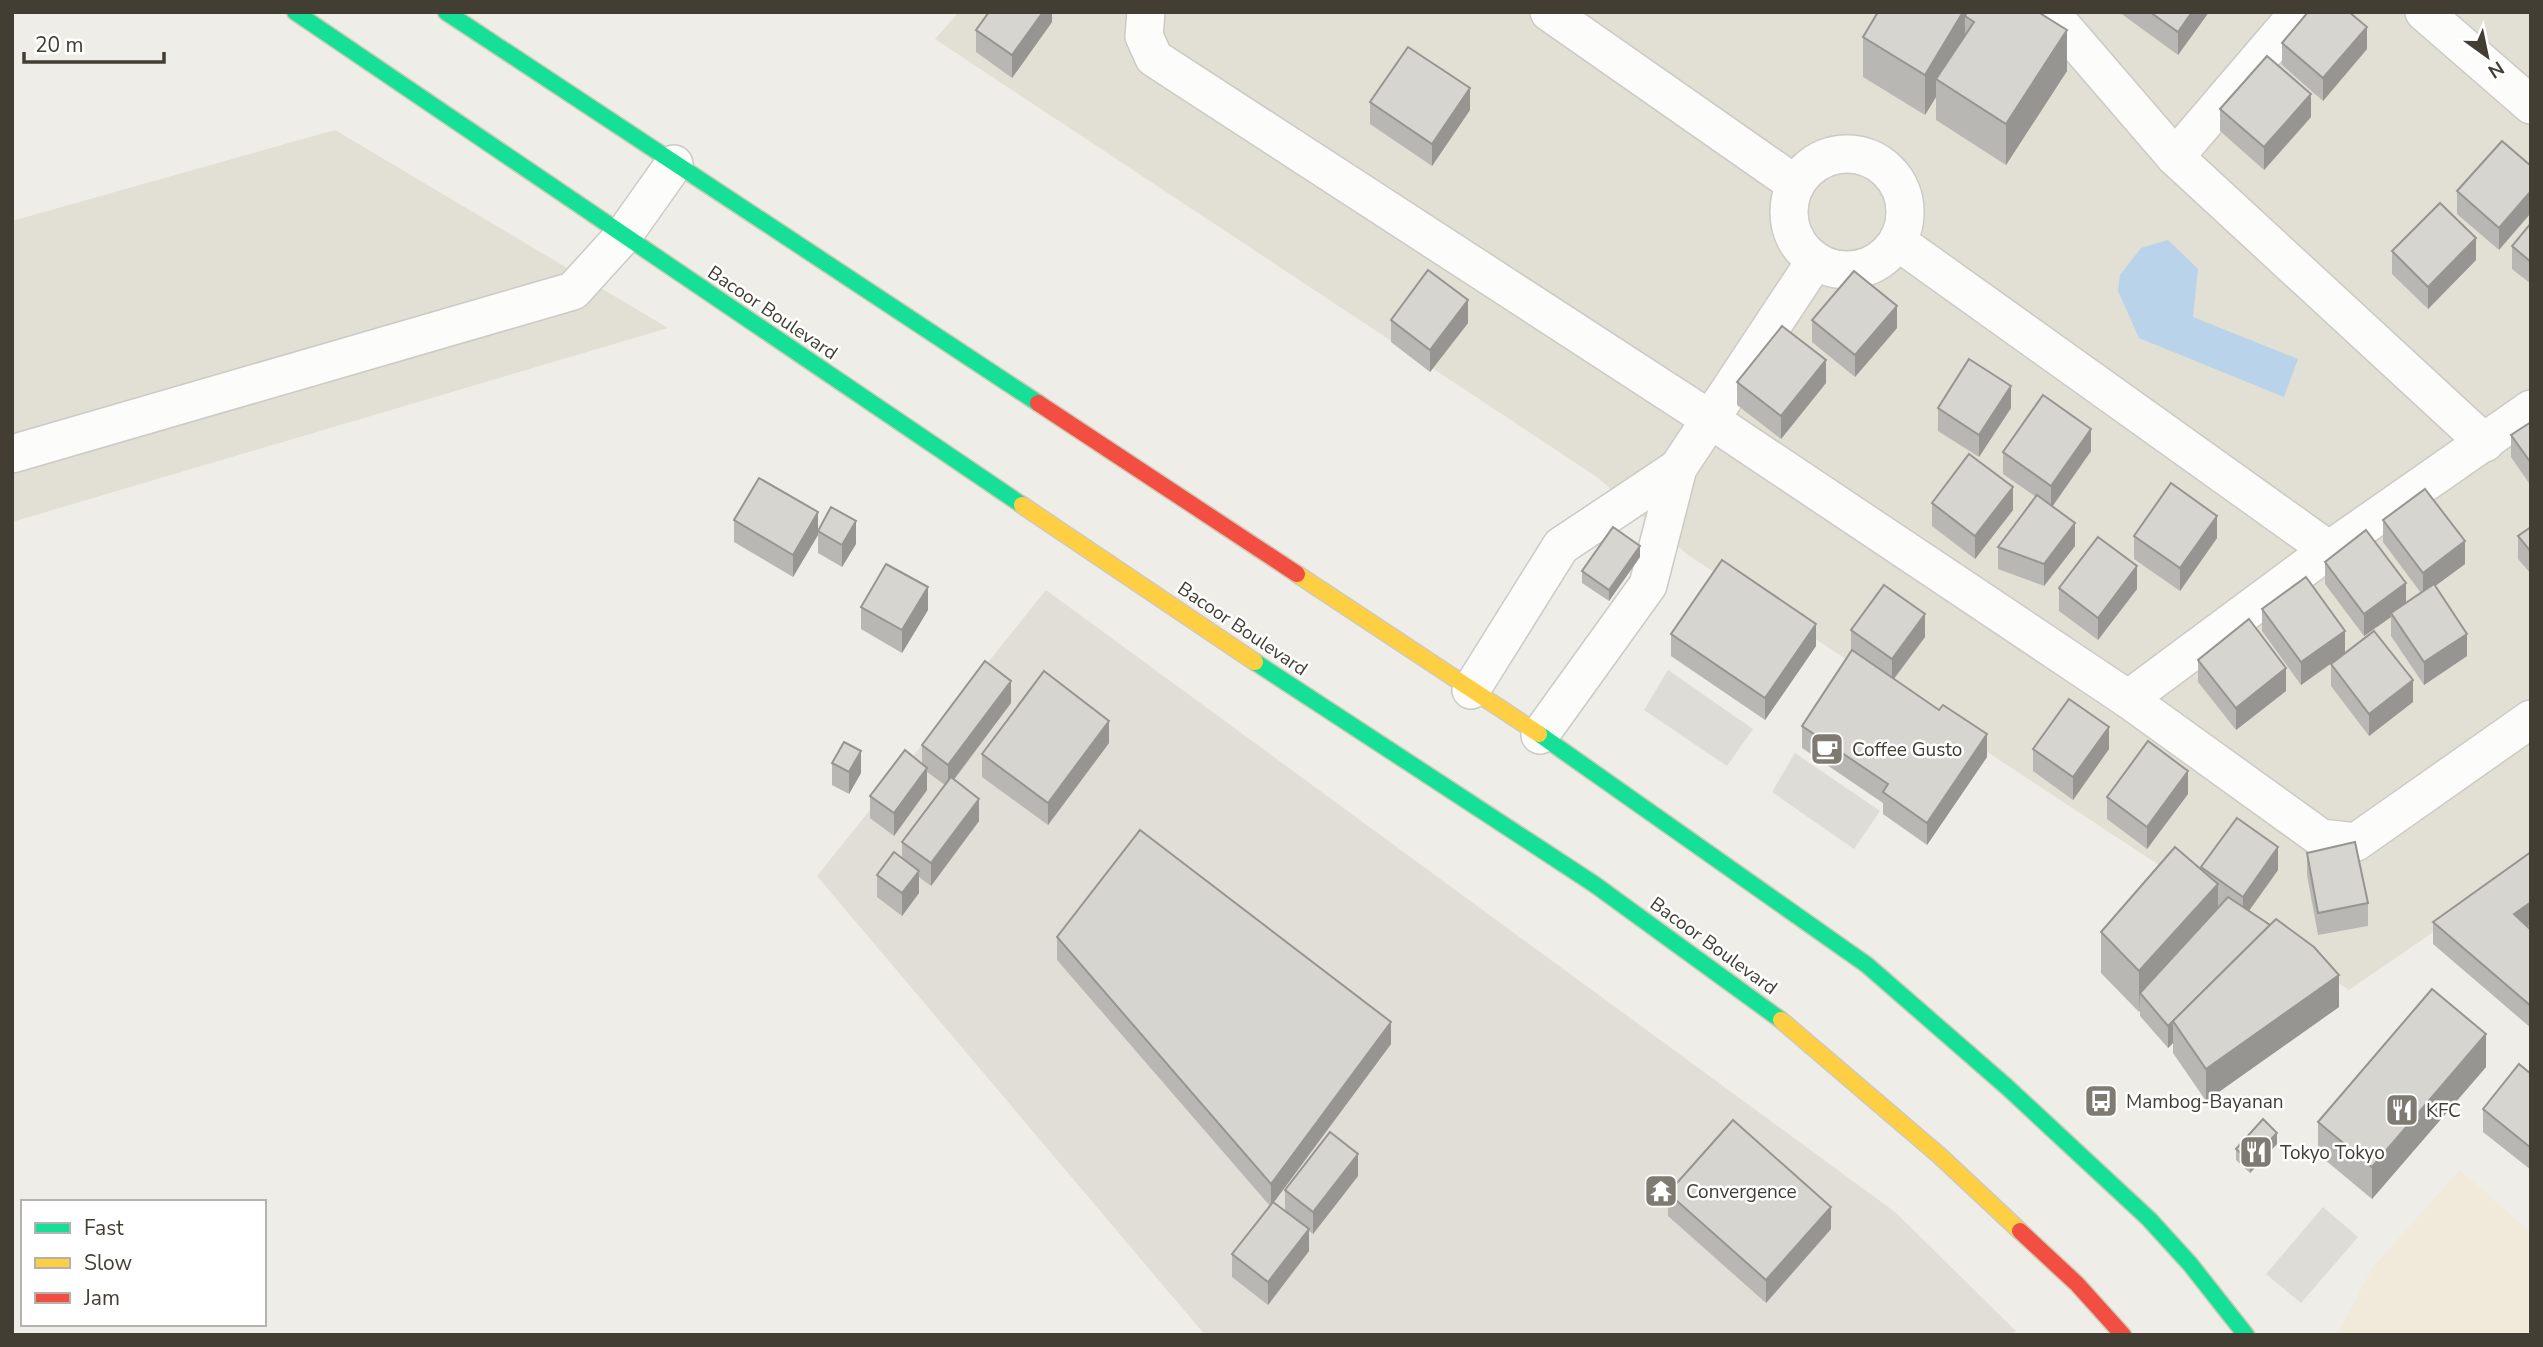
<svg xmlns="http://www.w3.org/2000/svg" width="2543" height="1347" font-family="'Nunito Sans',sans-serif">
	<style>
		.residential { fill: #e2dfd4 }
		.commercial { fill: #f1eada }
		.industrial { fill: #e1ded8 }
		.parking { fill: #dddcd7 }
		.water { fill: #b9d3ea }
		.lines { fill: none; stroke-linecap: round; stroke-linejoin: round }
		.street-casing { stroke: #cccac5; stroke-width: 40 }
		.fast-casing { stroke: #cfcab6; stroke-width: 19 }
		.slow-casing { stroke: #cfcab6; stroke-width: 19 }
		.jam-casing { stroke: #cfcab6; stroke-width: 19 }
		.street { stroke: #fcfcfb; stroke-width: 37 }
		.fast { stroke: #16e098; stroke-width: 16 }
		.slow { stroke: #ffcf43; stroke-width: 16 }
		.jam { stroke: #f24e42; stroke-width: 16 }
		.wall { fill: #b9b7b3 }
		.shaded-wall { fill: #969592 }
		.building { fill: #d7d5d0; stroke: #969592; stroke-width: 2 }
		.labels { text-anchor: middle; stroke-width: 5; stroke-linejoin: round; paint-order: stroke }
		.street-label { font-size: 19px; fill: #433e34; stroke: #fff }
		.poi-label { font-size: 19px; fill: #433e34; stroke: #fff; text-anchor: start }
	</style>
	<rect width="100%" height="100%" fill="#eeede7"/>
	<!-- residential -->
	<g class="residential">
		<polygon points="959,12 2531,12 2531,865 2349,990 1688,555 1597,477 935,39"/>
		<polygon points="335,130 668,328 12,522 12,221"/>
	</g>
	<!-- commercial -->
	<polygon class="commercial" points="2460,1170 2531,1233 2531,1335 2337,1335 2373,1267"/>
	<!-- industrial -->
	<polygon class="industrial" points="1046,590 1895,1212 2016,1331 2010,1335 1205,1335 817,876"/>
	<!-- parking -->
	<g class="parking">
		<polygon points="1668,670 1753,729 1727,766 1644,710"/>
		<polygon points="1795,753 1880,811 1854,849 1772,792"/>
		<polygon points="2323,1207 2358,1237 2301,1303 2266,1274"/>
	</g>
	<!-- water -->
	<polygon class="water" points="2168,240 2198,269 2193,317 2298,359 2284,397 2139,338 2118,291 2120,275 2141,248"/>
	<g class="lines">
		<defs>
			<g id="street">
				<polyline points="1146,12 1144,36 1154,58 1711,420 2128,699 2321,838 2356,842 2531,719"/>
				<polyline points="1549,12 1795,184"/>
				<polyline points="2050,12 2175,157 2485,443"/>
				<polyline points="2424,12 2531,105"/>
				<circle cx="1847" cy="212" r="58"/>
				<polyline points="2175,157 2299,12"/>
				<polyline points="1898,242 2329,550"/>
				<polyline points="12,454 573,291 623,236 674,164"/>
				<polyline points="1471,690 1561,546 1678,468"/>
				<polyline points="2128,699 2329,550 2531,409"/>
				<polyline points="1540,735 1648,585 1678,468 1815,261"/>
			</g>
			<g id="fast">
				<polyline points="295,12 1022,505"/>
				<polyline points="446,12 1038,403"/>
				<polyline points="1255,662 1594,884 1781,1020"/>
				<polyline points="1539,734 1867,965 2007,1087 2149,1219 2190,1264 2246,1335"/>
			</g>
			<g id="slow">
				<polyline points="1022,505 1255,662"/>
				<polyline points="1297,574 1539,734"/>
				<polyline points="1781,1020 1940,1156 2020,1231"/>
			</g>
			<g id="jam">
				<polyline points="1038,403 1297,574"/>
				<polyline points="2020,1231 2077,1284 2123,1335"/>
			</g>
		</defs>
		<!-- street casing -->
		<use href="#street" class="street-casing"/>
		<!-- fast casing -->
		<use href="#fast" class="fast-casing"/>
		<!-- slow casing -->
		<use href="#slow" class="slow-casing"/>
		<!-- jam casing -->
		<use href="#jam" class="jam-casing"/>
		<!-- street -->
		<use href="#street" class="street"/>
		<!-- fast -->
		<use href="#fast" class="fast"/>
		<!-- slow -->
		<use href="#slow" class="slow"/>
		<!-- jam -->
		<use href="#jam" class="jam"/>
	</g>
	<!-- wall -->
	<g class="wall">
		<polygon points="1052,12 1052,22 1012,78 976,52 976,30"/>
		<polygon points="1878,12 2038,12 2067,71 2006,165 1936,120 1936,97 1925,115 1863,77 1863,37"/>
		<polygon points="2119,12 2209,12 2178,55"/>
		<polygon points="2282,43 2367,49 2323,101 2282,65"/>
		<polygon points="1370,102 1470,110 1432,166 1370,124"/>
		<polygon points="2220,109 2311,117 2264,170 2220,131"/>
		<polygon points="2531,166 2499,250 2457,214 2457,191"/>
		<polygon points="2531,223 2531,284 2512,269 2512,246"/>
		<polygon points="2392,251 2476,260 2428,309 2392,274"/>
		<polygon points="1391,320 1468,323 1430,372 1391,342"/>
		<polygon points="1812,320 1897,328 1855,377 1812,342"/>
		<polygon points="1737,382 1826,383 1781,439 1737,405"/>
		<polygon points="1938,408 2011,408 1979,457 1938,431"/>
		<polygon points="2531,422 2531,486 2511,457 2511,435"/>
		<polygon points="2091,451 2053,506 2075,546 2044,586 1998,569 1998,547 2036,497 2003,474 2003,452"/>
		<polygon points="1932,503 2013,510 1975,559 1932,526"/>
		<polygon points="734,520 818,530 856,544 842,567 818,553 818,535 793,577 734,542"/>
		<polygon points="2383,520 2465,564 2435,586 2467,656 2424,685 2391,636 2391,617 2364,636 2325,584 2325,562 2406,603 2421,593 2383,542"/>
		<polygon points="2531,527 2531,574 2518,559 2518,536"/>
		<polygon points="2134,536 2217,538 2180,591 2134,559"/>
		<polygon points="1640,557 1609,601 1582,583 1582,571"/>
		<polygon points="2059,588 2137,589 2098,640 2059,611"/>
		<polygon points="861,607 928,610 902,653 861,629"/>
		<polygon points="2262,609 2345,652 2413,702 2369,736 2331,686 2331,664 2301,685 2262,631"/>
		<polygon points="1851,630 1925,637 1894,679 1987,757 1927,845 1883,814 1883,803 1802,748 1802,726 1851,652"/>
		<polygon points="1671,634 1816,646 1765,720 1671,656"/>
		<polygon points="2198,660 2286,691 2236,730 2198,682"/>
		<polygon points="1011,703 954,780 979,821 931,886 919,877 919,893 902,916 877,897 877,875 902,858 902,842 945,785 927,772 927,790 894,836 870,818 870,796 922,763 922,745"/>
		<polygon points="1109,743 1048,825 982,777 982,754"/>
		<polygon points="2033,749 2109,749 2073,800 2033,771"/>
		<polygon points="832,763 861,773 849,794 832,785"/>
		<polygon points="2188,794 2147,849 2107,819 2107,797"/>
		<polygon points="2307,853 2368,903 2368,926 2318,935 2307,875"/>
		<polygon points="2201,867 2278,870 2249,911 2339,1007 2206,1101 2173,1053 2173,1043 2168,1048 2140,1016 2140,1011 2139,1012 2101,973 2101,932 2201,869"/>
		<polygon points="2433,922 2531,924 2527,927 2531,930 2531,1028 2433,944"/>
		<polygon points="1057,937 1391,1044 1274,1202 1285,1211 1285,1190 1358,1176 1313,1234 1309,1231 1309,1251 1268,1305 1232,1277 1232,1254 1270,1206 1057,960"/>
		<polygon points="2486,1067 2372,1199 2318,1154 2318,1122"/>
		<polygon points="2531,1074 2531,1170 2483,1132 2483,1109"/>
		<polygon points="2277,1144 2250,1173 2236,1160 2236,1149"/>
		<polygon points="1668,1193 1831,1229 1766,1303 1668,1216"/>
	</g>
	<!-- shaded-wall -->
	<g class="shaded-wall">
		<polygon points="1043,12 1052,12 1052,22 1012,78 1012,55"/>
		<polygon points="1963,12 1976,12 1974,22 1965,16 1965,50 1936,79 1936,97 1925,115 1925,75"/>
		<polygon points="2192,12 2209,12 2178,55 2178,32"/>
		<polygon points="2367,27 2367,49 2323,101 2323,78"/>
		<polygon points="2067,30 2067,71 2006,165 2006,124"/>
		<polygon points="1470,88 1470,110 1432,166 1432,144"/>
		<polygon points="2311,94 2311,117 2264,170 2264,147"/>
		<polygon points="2531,191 2531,213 2499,250 2499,228"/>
		<polygon points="2476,238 2476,260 2428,309 2428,287"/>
		<polygon points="1468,300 1468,323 1430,372 1430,350"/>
		<polygon points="1897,306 1897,328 1855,377 1855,355"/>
		<polygon points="1826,360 1826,383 1781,439 1781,416"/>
		<polygon points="2011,386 2011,408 1979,457 1979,435"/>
		<polygon points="2091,429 2091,451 2051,508 2051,486"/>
		<polygon points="2013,487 2013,510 1975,559 1975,536"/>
		<polygon points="818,512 818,535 793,577 793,555"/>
		<polygon points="2217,516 2217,538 2180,591 2180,568"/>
		<polygon points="856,521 856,544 842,567 842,545"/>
		<polygon points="2075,523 2075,546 2044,586 2044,564"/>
		<polygon points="2465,541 2465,564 2423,595 2423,573"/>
		<polygon points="1640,546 1640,557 1609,601 1609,590"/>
		<polygon points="2137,566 2137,589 2098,640 2098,618"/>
		<polygon points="2406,583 2406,606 2391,613 2391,617 2364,636 2364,614"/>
		<polygon points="928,587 928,610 902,653 902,630"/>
		<polygon points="1925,614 1925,637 1892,681 1892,659"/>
		<polygon points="1816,624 1816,646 1765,720 1765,698"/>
		<polygon points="2345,631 2345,653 2301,685 2301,662"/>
		<polygon points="2467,634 2467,656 2424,685 2424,662"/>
		<polygon points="2286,668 2286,691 2236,730 2236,708"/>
		<polygon points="2413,680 2413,702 2369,736 2369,714"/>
		<polygon points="1011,681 1011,703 948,787 948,765"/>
		<polygon points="1109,721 1109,743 1048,825 1048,803"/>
		<polygon points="2109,727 2109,749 2073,800 2073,777"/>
		<polygon points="1987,734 1987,757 1927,845 1927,823"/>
		<polygon points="861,751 861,773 849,794 849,772"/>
		<polygon points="927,768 927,790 894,836 894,813"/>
		<polygon points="2188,771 2188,794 2147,849 2147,827"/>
		<polygon points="979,799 979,821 931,886 931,863"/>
		<polygon points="2278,847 2278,870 2243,919 2243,897"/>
		<polygon points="919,871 919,893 902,916 902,893"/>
		<polygon points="2218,884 2218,924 2140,993 2139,1012 2139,971"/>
		<polygon points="2531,902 2531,924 2514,936 2514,914"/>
		<polygon points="2272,927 2173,1021 2173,1043 2168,1048 2168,1026"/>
		<polygon points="2339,975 2339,1007 2206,1101 2206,1069"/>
		<polygon points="1391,1022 1391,1044 1271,1206 1271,1184"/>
		<polygon points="2486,1034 2486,1067 2372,1199 2372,1167"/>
		<polygon points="2277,1133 2277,1144 2250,1173 2250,1161"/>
		<polygon points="1358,1154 1358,1176 1313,1234 1313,1212"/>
		<polygon points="1831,1207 1831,1229 1766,1303 1766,1280"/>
		<polygon points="1309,1229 1309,1251 1268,1305 1268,1282"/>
	</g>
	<!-- building -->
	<g class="building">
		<polygon points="989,12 1043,12 1012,55 976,30"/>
		<polygon points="1878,12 1963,12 1925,75 1863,37"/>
		<polygon points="1967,12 2038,12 2067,30 2006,124 1936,79 1974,22 1965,16"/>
		<polygon points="2150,12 2192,12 2178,32"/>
		<polygon points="2308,12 2349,12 2367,27 2323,78 2282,43"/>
		<polygon points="1408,47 1470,88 1432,144 1370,102"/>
		<polygon points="2267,56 2311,94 2264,147 2220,109"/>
		<polygon points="2502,141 2531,166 2531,191 2499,228 2457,191"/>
		<polygon points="2440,203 2476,238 2428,287 2392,251"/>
		<polygon points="2531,223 2531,262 2512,246"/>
		<polygon points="1428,270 1468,300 1430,350 1391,320"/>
		<polygon points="1854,271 1897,306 1855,355 1812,320"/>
		<polygon points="1782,326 1826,360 1781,416 1737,382"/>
		<polygon points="1969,359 2011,386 1979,435 1938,408"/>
		<polygon points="2043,395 2091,429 2051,486 2003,452"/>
		<polygon points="2531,422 2531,463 2511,435"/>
		<polygon points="1969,454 2013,487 1975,536 1932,503"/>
		<polygon points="759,478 818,512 793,555 734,520"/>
		<polygon points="2171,483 2217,516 2180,568 2134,536"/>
		<polygon points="2425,489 2465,541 2423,573 2383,520"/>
		<polygon points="2037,495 2075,523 2044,564 1998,547"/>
		<polygon points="831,507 856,521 842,545 818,531"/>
		<polygon points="1613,527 1640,546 1609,590 1582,571"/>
		<polygon points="2531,527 2531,552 2518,536"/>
		<polygon points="2366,530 2406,583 2364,614 2325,562"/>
		<polygon points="2098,537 2137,566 2098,618 2059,588"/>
		<polygon points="1722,560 1816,624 1765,698 1671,634"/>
		<polygon points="886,564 928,587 902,630 861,607"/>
		<polygon points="2306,577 2345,631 2301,662 2262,609"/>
		<polygon points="2434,584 2467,634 2424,662 2391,613"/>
		<polygon points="1884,585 1925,614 1892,659 1851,630"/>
		<polygon points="2249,619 2286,668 2236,708 2198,660"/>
		<polygon points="2374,631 2413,680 2369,714 2331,664"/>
		<polygon points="1852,650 1939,710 1943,705 1987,734 1927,823 1883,792 1888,784 1802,726"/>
		<polygon points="985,661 1011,681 948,765 922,745"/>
		<polygon points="1044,671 1109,721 1048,803 982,754"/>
		<polygon points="2069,699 2109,727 2073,777 2033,749"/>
		<polygon points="2148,741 2188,771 2147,827 2107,797"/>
		<polygon points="844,742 861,751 849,772 832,763"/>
		<polygon points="905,750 927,768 894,813 870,796"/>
		<polygon points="951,777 979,799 931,863 902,842"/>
		<polygon points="2237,818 2278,847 2243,897 2201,867"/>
		<polygon points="1140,830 1391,1022 1271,1184 1057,937"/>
		<polygon points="2355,842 2368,903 2318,913 2307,853"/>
		<polygon points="2175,847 2218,884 2139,971 2101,932"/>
		<polygon points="894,852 919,871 902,893 877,875"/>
		<polygon points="2531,852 2531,902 2514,914 2531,930 2531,1006 2433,922"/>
		<polygon points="2228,897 2270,925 2168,1026 2140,993"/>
		<polygon points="2276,919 2314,947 2339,975 2206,1069 2173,1021"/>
		<polygon points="2432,989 2486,1034 2372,1167 2318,1122"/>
		<polygon points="2519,1064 2531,1074 2531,1148 2483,1109"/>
		<polygon points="2263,1119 2277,1133 2250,1161 2236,1149"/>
		<polygon points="1733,1120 1831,1207 1766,1280 1668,1193"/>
		<polygon points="1330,1132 1358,1154 1313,1212 1285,1190"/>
		<polygon points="1273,1202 1309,1229 1268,1282 1232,1254"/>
	</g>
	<!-- icons -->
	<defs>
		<symbol id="cafe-square" viewBox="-11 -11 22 22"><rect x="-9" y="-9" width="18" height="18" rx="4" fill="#7f7b73" stroke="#fff"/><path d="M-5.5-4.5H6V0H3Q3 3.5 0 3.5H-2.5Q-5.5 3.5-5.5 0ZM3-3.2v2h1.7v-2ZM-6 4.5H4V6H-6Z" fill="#fff"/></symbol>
		<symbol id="bus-square" viewBox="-11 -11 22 22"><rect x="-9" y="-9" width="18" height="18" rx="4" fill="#7f7b73" stroke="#fff"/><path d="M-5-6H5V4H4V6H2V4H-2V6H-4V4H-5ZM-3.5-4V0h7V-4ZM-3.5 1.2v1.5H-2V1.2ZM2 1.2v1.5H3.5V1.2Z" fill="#fff"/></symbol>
		<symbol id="restaurant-square" viewBox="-11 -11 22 22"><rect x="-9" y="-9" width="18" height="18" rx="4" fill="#7f7b73" stroke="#fff"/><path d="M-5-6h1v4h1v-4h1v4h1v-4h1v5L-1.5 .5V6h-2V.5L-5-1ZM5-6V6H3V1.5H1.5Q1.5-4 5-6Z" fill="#fff"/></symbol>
		<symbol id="temple-square" viewBox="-11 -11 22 22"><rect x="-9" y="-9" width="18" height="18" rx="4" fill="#7f7b73" stroke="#fff"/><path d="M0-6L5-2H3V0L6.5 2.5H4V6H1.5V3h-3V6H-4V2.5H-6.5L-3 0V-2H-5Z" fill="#fff"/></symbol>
	</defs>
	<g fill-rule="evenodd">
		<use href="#cafe-square" x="1808" y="730" width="38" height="38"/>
		<use href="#bus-square" x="2082" y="1082" width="38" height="38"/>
		<use href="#restaurant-square" x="2383" y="1091" width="38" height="38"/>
		<use href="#restaurant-square" x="2237" y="1133" width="38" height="38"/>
		<use href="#temple-square" x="1642" y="1172" width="38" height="38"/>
	</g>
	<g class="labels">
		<!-- street labels -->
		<g class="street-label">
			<text transform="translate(773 312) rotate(34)" y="7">Bacoor Boulevard</text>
			<text transform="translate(1243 628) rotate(34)" y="7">Bacoor Boulevard</text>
			<text transform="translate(1714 945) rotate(36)" y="7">Bacoor Boulevard</text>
		</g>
		<!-- poi labels -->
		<g class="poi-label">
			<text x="1852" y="756">Coffee Gusto</text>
			<text x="2126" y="1108">Mambog-Bayanan</text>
			<text x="2426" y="1117">KFC</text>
			<text x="2280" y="1159">Tokyo Tokyo</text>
			<text x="1686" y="1198">Convergence</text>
		</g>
	</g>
	<!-- border -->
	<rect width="2543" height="1347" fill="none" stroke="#433e34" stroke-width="28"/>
	<!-- legend -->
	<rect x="21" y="1200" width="245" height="126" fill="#ffffff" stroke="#b4b2ae" stroke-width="2"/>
	<rect x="35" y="1223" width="35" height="10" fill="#16e098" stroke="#b4b2ae" stroke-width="2"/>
	<text x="84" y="1235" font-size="21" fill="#433e34">Fast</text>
	<rect x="35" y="1258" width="35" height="10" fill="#ffcf43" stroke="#b4b2ae" stroke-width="2"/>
	<text x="84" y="1270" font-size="21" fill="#433e34">Slow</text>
	<rect x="35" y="1293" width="35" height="10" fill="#f24e42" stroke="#b4b2ae" stroke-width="2"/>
	<text x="84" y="1305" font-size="21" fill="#433e34">Jam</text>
	<!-- north arrow -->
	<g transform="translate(2487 56) rotate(147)" stroke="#ffffff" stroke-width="5" paint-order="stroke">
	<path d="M0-5L12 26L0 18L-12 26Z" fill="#433e34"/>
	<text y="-10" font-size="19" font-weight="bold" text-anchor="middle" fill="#433e34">N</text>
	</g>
	<!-- scale -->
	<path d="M24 52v10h140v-10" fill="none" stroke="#433e34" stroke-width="3.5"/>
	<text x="35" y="52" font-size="21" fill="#433e34" stroke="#ffffff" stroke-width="5" paint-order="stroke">20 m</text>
</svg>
